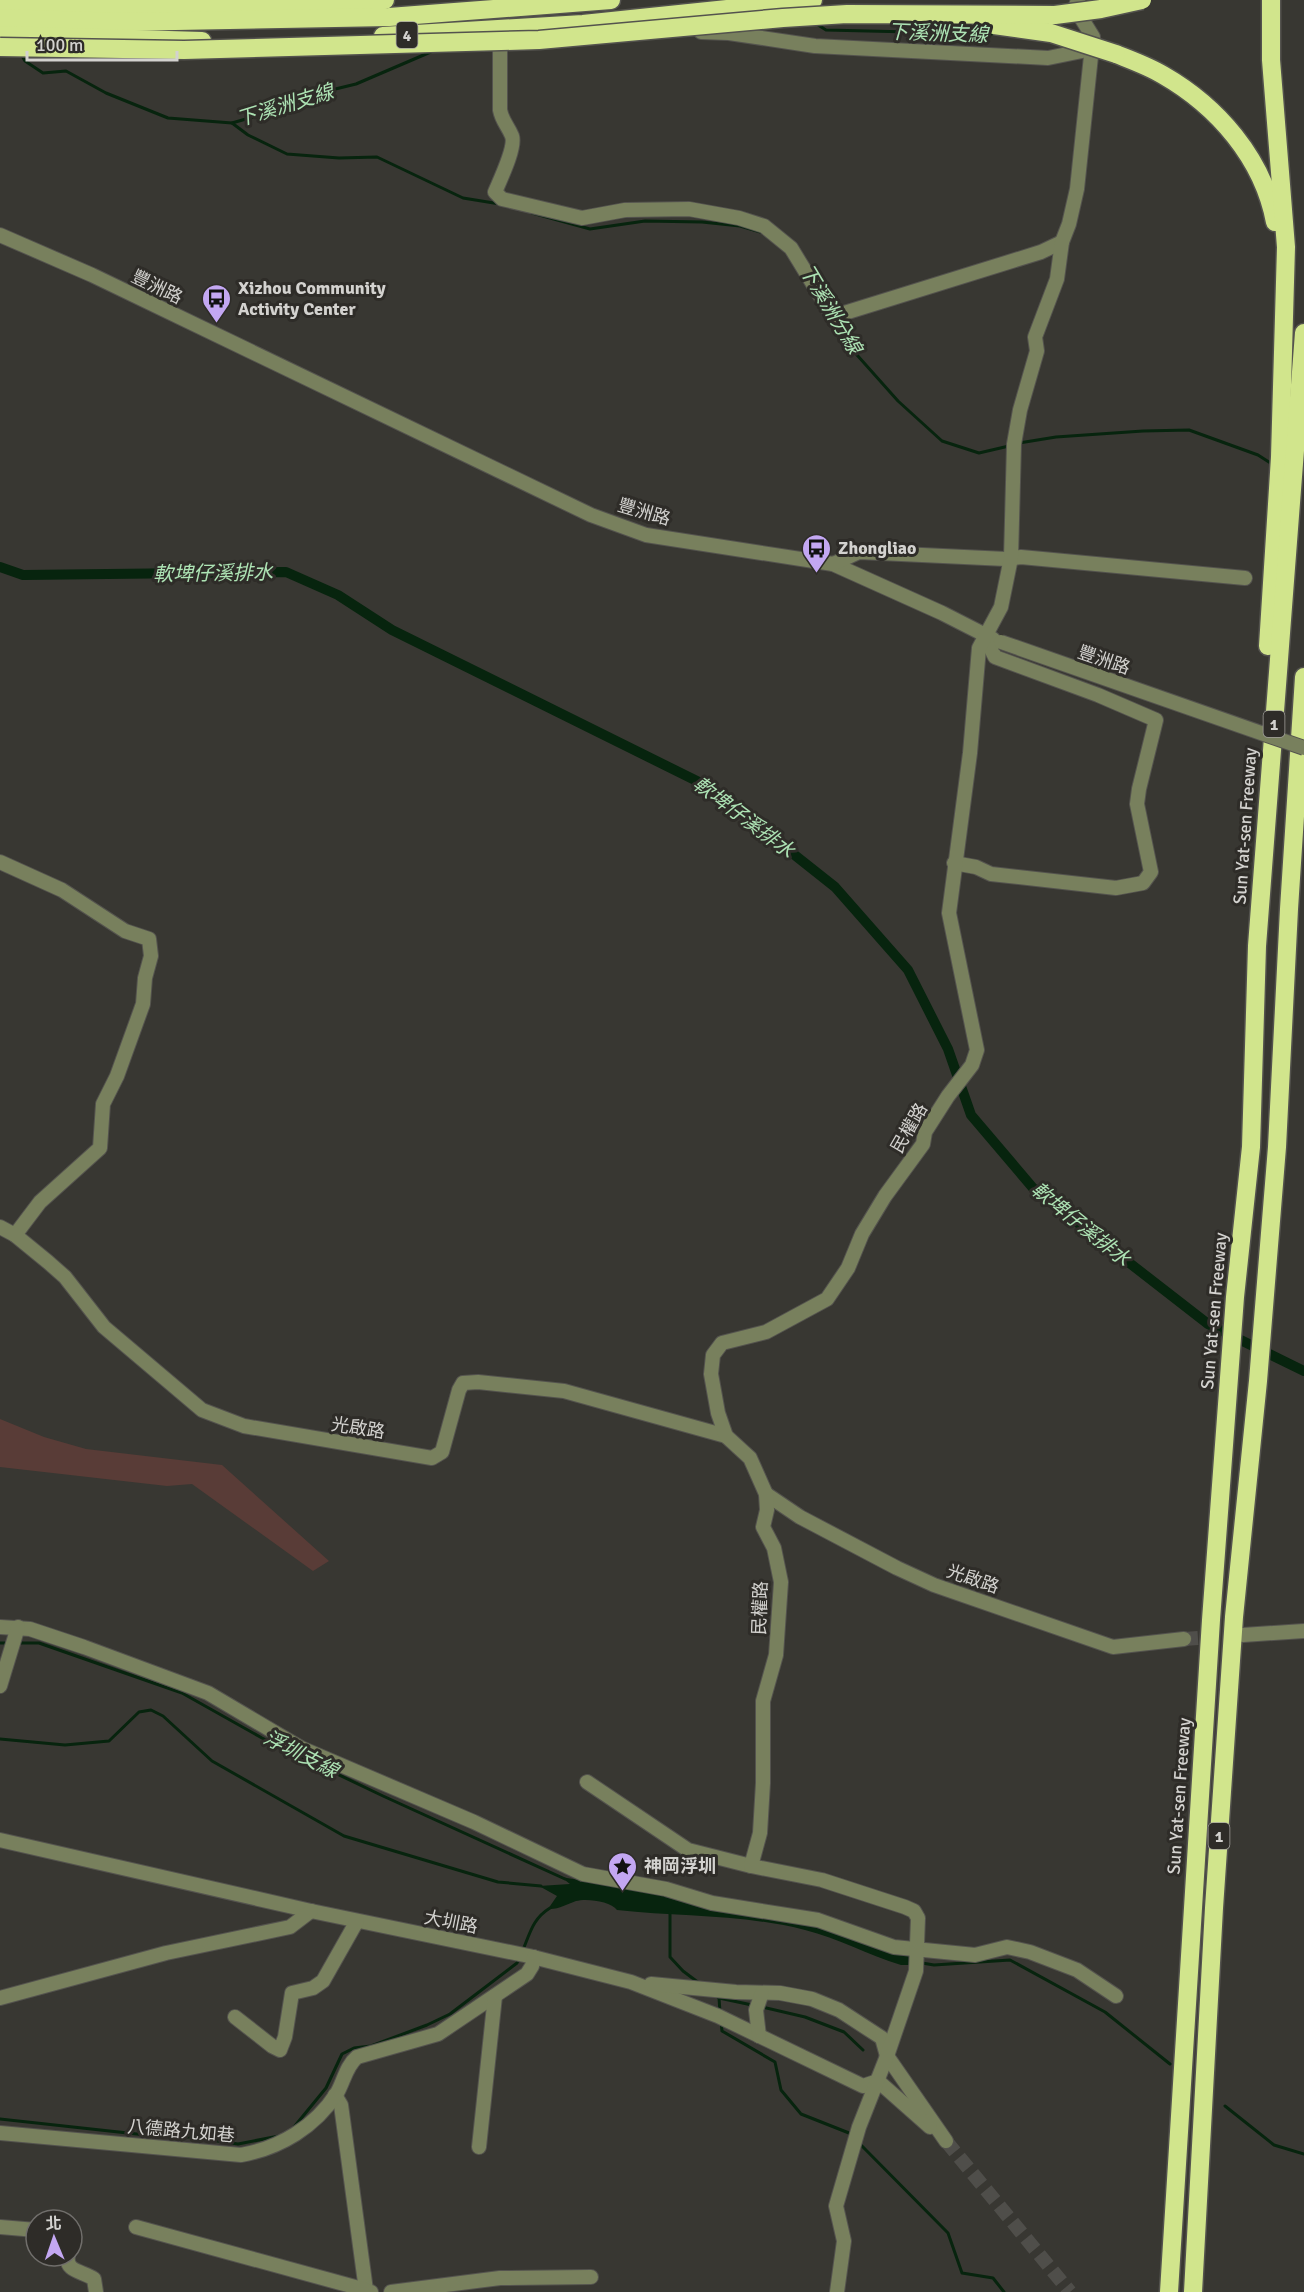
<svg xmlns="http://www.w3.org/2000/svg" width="1304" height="2292" font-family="Signika,'Noto Sans TC',sans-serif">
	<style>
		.green { fill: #593c37 }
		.water { fill: #07240e }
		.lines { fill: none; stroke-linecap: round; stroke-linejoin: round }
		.stream { stroke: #07240e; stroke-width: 3 }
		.canal { stroke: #07240e; stroke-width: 10 }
		.minor-tunnel { stroke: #4f4e4a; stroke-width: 14; stroke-dasharray: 14 7; stroke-linecap: butt }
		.minor-casing { stroke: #54534e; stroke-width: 16 }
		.highway-casing { stroke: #54534e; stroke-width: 21 }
		.minor { stroke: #78805d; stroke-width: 14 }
		.highway { stroke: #d1e58c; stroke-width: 18 }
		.minor-bridge-casing { stroke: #54534e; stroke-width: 16; stroke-linecap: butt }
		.highway-bridge-casing { stroke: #54534e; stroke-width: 21; stroke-linecap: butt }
		.minor-bridge { stroke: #78805d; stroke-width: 14 }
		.highway-bridge { stroke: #d1e58c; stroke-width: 18 }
		.labels { text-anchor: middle; stroke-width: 6; stroke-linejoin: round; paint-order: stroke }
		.shield { fill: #2e2c28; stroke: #a2a09d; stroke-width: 1.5 }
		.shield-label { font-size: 16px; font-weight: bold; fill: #d3d2cf }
		.street-label { font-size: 18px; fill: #d3d2cf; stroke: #2e2c28 }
		.poi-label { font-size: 18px; font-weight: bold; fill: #d3d2cf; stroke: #2e2c28; text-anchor: start }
		.water-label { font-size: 20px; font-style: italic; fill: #ade3b4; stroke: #2e2c28 }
	</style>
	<rect width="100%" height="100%" fill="#383732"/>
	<!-- green -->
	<polygon class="green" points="0,1419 44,1437 86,1449 222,1465 329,1561 313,1571 192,1484 167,1486 0,1467"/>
	<!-- water -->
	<path class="water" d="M 561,1877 L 816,1919 L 913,1958 L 911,1965 L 901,1965 C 868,1955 838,1938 805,1930 C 743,1914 680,1917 617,1910 C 611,1901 586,1898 576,1901 C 567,1904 558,1910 548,1909 L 557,1896 L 539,1886 L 570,1884 Z"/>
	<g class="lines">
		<!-- stream -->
		<g class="stream">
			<polyline points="815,23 826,30 995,34"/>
			<polyline points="21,54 25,61 43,73 66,71 106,93 168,118 232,123 260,115 286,101 356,84 433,51"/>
			<polyline points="232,123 248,135 287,154 339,158 377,157 463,198 500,204"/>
			<polyline points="532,213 590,229 645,221 702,222 740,226 764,233"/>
			<polyline points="835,319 857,355 898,401 942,441 979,453 1009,446"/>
			<polyline points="1019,443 1056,437 1143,431 1189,430 1258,455 1272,464"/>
			<polyline points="0,1643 10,1643"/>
			<polyline points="17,1643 39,1643 182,1693 262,1738 383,1796 565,1879"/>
			<polyline points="0,1739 65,1745 109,1741 139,1712 151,1710 163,1716 212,1761 344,1836 498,1882 541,1886"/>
			<polyline points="670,1912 670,1957 683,1971 699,1983"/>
			<path d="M 522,1952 C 530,1934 532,1919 550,1908"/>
			<polyline points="922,1963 934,1965 1010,1960 1105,2012 1170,2064"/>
			<polyline points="716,1996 719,1998 720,2012"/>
			<polyline points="719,1998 752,2005"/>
			<polyline points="762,2007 805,2017 844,2032 863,2050"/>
			<polyline points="721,2021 722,2031 775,2062 781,2090 801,2114 849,2133 853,2137"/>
			<polyline points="1225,2106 1274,2145 1304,2154"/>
			<polyline points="0,2119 155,2136 191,2137 238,2144 279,2136"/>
			<polyline points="294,2127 326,2088 342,2054 354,2048 371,2046 427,2025 450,2014 517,1963 519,1958"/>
			<polyline points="860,2144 948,2233 962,2273 993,2278 1004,2292"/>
		</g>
		<!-- canal -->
		<polyline class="canal" points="0,567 23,575 286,572 338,595 392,630 709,787 835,887 908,970 948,1049 971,1115 1033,1188 1208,1324 1304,1371"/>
		<!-- minor-tunnel -->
		<g class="minor-tunnel">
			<polyline points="1184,1639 1242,1635"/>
			<polyline points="946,2141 1070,2292"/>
		</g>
		<defs>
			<g id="minor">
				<polyline points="701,32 729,33 815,46 1048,58 1092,49"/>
				<path d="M 500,38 L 500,110 C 502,121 508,126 512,136 C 516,147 500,180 495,192 L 502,199 L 582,218 L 625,210 L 689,209 L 739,218 L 764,226 L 791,248 L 832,315 L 838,315 L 1041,252 L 1062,242"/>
				<polyline points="0,235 92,275 591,515 646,535 833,564 942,613 993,639"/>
				<polyline points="833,564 859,552 1006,559 1021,557 1245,578"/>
				<polyline points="0,862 62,890 125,931 149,939 151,956 145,978 143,1004 117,1076 103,1104 100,1148 40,1202 15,1235"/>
				<polyline points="954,863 976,867 991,874 1116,888 1143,883 1151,872 1137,804 1139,789 1156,720 1098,695 995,657 985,637"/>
				<polyline points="0,1227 15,1235 48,1262 65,1277 104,1327 202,1410 244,1426 432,1458 442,1452 459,1390 463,1383 478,1382 564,1391 726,1436"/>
				<polyline points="766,1494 800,1517 897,1568 934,1585 1113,1647 1184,1639"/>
				<polyline points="0,1627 30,1629 84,1647 208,1693 301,1748 474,1822 583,1874 666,1889 712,1903 818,1920 894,1947 975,1955 1007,1947 1030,1952 1077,1970 1116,1996"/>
				<polyline points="1243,1635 1304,1631"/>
				<polyline points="0,1686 18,1627"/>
				<polyline points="587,1782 688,1850 751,1866"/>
				<polyline points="0,1840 311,1911 529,1956 631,1982 718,2016 863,2086 878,2081"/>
				<polyline points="651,1984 736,1992 780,1993 812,1999 839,2010 882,2038 887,2056 946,2141"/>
				<polyline points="0,1998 166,1953 290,1927 311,1911"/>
				<polyline points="235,2017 272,2046 280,2050 285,2037 292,1993 313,1988 323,1981 357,1921"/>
				<polyline points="759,2036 756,2010 762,1993"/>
				<polyline points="878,2081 930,2127"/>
				<polyline points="335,2095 341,2105 366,2290 371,2292"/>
				<path d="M 0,2133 L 241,2155 C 280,2148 315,2127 337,2093 C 344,2081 346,2066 357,2057 L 438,2034 L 527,1974 L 532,1966 L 534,1957"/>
				<polyline points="479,2147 495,1996"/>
				<polyline points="0,2227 36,2230"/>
				<polyline points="136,2227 366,2290"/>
				<path d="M 68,2256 C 65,2272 83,2271 94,2279 L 96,2292"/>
				<polyline points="391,2292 500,2278 591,2277"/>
				<polyline points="837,2292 844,2241 836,2206 859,2127 887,2056 916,1971 918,1918 914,1911 905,1907 822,1880 751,1866 760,1833 763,1783 763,1701 776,1655 781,1582 774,1548 763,1527 767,1510 766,1494 750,1458 726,1436 718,1413 711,1374 713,1355 722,1343 766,1332 827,1299 848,1268 862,1234 885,1196 923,1144 925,1132 948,1096 972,1065 977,1050 949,913 970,753 979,648 1001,607 1011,558 1014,444 1020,410 1037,351 1035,337 1057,279 1062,242 1069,224 1077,189 1093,37 1075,8 1078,0"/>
			</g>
			<g id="highway">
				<polyline points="0,5 210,9 385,0"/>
				<polyline points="0,18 122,22 389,17 611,0"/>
				<polyline points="0,35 202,41"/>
				<polyline points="383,36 583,24 813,0"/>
				<path d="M 1116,54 C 1131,60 1148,66 1163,75 C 1217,106 1263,158 1275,222"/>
				<polyline points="1268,646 1280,457 1286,247 1271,60 1271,0"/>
				<polyline points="1169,2292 1211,1620 1235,1297 1251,1147 1257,946 1304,333"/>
				<polyline points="1193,2292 1214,1908 1234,1617 1258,1381 1277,1147 1289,909 1304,677"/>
			</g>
		</defs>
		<!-- minor casing -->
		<use href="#minor" class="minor-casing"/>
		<!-- highway casing -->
		<use href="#highway" class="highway-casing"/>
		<!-- minor -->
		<use href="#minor" class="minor"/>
		<!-- highway -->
		<use href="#highway" class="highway"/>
		<defs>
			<polyline id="minor-bridge" points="1001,642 1304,748"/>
			<g id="highway-bridge">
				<polyline points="994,25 1051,33 1116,54"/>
				<polyline points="0,47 184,50 539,40 783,18 847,14 1055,15 1101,9 1142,0"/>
			</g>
		</defs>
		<!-- minor-bridge casing -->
		<use href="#minor-bridge" class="minor-bridge-casing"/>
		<!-- highway-bridge casing -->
		<use href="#highway-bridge" class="highway-bridge-casing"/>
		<!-- minor-bridge -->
		<use href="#minor-bridge" class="minor-bridge"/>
		<!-- highway-bridge -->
		<use href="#highway-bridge" class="highway-bridge"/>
	</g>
	<!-- icons -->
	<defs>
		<symbol id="bus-pin" viewBox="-11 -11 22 30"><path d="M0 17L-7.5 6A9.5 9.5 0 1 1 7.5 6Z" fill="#c3a7f2" stroke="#2e2c28"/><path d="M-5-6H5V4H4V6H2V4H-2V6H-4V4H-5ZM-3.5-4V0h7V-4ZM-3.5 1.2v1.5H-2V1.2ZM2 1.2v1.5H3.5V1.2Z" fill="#111"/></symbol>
		<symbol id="sight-pin" viewBox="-11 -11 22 30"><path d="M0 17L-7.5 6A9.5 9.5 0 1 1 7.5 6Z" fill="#c3a7f2" stroke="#2e2c28"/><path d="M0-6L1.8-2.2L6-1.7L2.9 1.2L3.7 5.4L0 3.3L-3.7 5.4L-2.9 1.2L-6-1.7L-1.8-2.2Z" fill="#111"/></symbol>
	</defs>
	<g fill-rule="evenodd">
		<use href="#bus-pin" x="200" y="282" width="33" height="45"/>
		<use href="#bus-pin" x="800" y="532" width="33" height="45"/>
		<use href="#sight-pin" x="606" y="1850" width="33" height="45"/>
	</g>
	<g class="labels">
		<!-- shield labels -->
		<g class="shield">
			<rect x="396.5" y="22" width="21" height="26" rx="4.5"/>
			<rect x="1263.5" y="711" width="21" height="26" rx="4.5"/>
			<rect x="1208.5" y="1823" width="21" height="26" rx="4.5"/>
		</g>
		<g class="shield-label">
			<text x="407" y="41">4</text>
			<text x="1274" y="730">1</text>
			<text x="1219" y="1842">1</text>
		</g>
		<!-- street labels -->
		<g class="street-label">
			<text transform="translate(157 287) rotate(26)" y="6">豐洲路</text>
			<text transform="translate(644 512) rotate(16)" y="6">豐洲路</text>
			<text transform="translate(1104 660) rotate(19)" y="6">豐洲路</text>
			<text transform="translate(1245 826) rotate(-86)" y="6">Sun Yat-sen Freeway</text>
			<text transform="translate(909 1128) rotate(-60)" y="6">民權路</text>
			<text transform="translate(1214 1311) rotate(-85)" y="6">Sun Yat-sen Freeway</text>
			<text transform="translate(358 1428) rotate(9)" y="6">光啟路</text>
			<text transform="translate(973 1579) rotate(19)" y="6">光啟路</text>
			<text transform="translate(760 1608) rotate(-88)" y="6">民權路</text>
			<text transform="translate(1179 1796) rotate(-86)" y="6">Sun Yat-sen Freeway</text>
			<text transform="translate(451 1922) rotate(11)" y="6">大圳路</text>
			<text transform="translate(181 2131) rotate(5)" y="6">八德路九如巷</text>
		</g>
		<!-- poi labels -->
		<g class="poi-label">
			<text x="238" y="294">Xizhou Community<tspan x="238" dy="21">Activity Center</tspan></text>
			<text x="838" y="554">Zhongliao</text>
			<text x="644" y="1872">神岡浮圳</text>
		</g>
		<!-- water labels -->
		<g class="water-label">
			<text transform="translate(938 33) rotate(2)" y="7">下溪洲支線</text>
			<text transform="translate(285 105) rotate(-17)" y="7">下溪洲支線</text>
			<text transform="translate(831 309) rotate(59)" y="7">下溪洲分線</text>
			<text transform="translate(213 573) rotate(-1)" y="7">軟埤仔溪排水</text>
			<text transform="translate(744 817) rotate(37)" y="7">軟埤仔溪排水</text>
			<text transform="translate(1081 1224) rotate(39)" y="7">軟埤仔溪排水</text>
			<text transform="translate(301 1754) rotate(27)" y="7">浮圳支線</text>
		</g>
	</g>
	<!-- north arrow -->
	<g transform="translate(54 2238) rotate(358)"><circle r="28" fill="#2e2c28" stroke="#706e6b" stroke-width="1.5"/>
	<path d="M0-4.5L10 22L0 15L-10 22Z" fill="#c3a7f2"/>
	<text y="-9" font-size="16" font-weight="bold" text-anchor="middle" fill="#d3d2cf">北</text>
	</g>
	<!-- scale -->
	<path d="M27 51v9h150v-9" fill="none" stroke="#d3d2cf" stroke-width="3"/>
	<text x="36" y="51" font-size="18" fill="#d3d2cf" stroke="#2e2c28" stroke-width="4.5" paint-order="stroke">100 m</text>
</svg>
